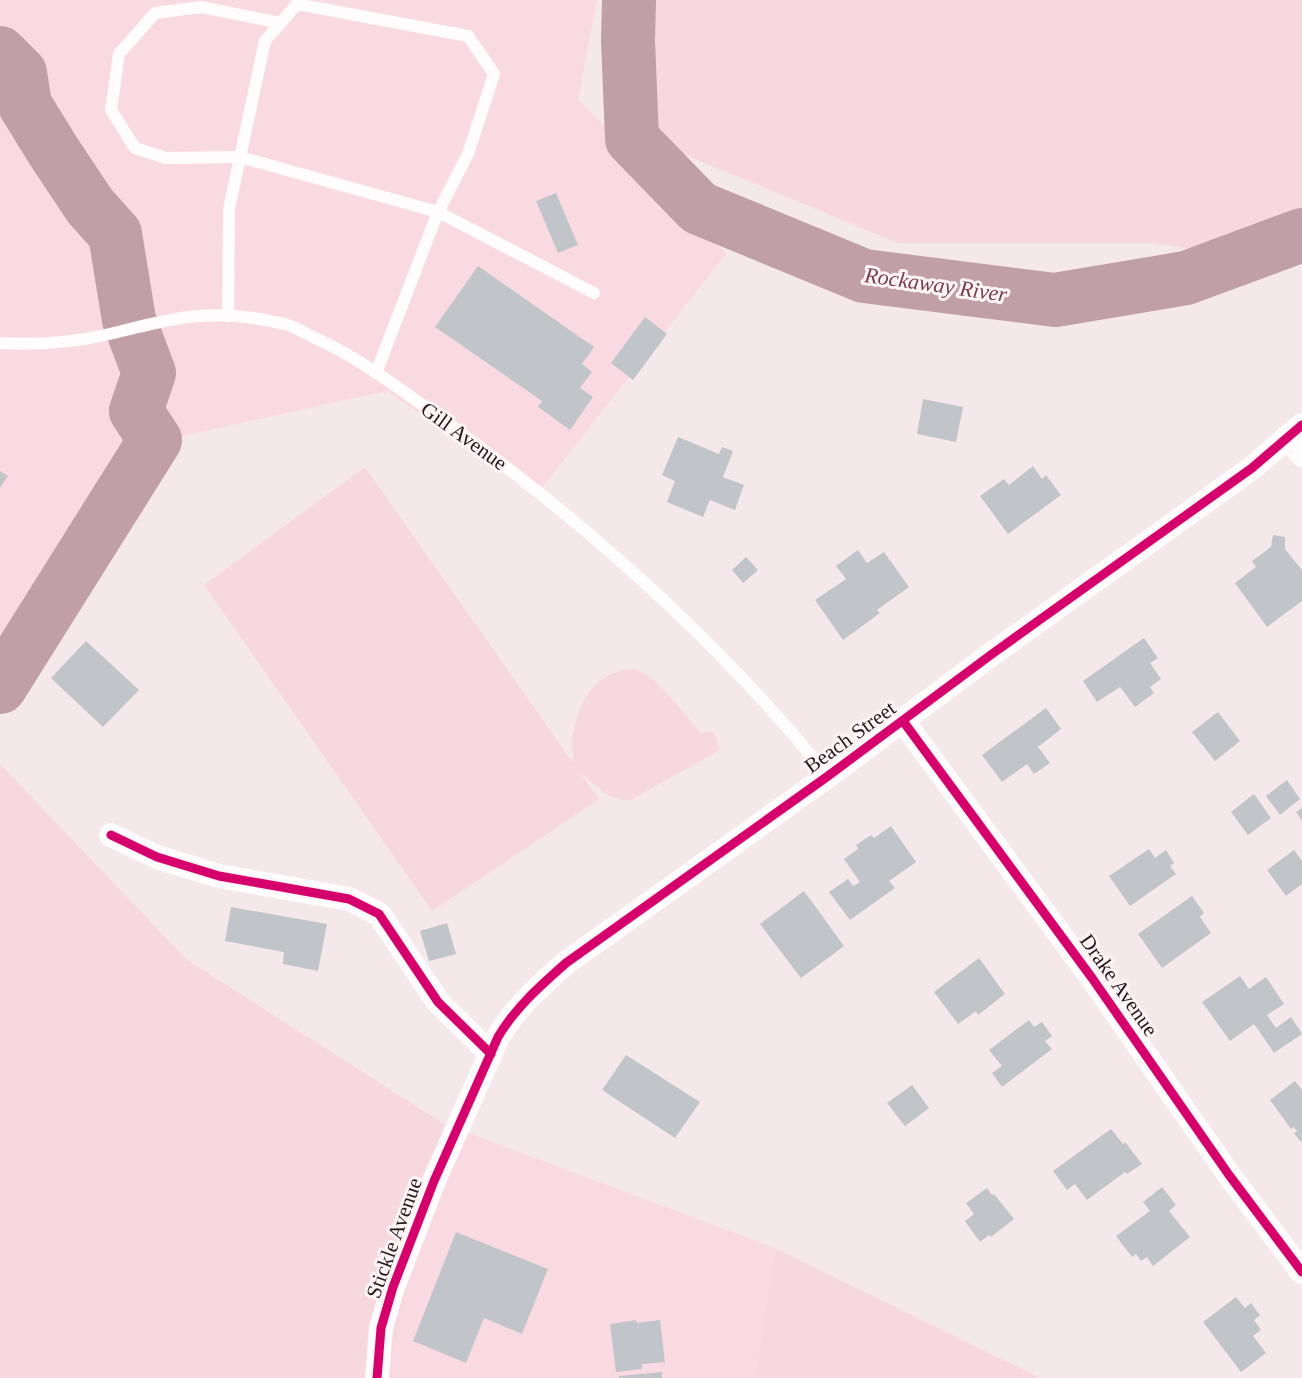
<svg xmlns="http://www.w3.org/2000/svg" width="1302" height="1378" font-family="Georgia,serif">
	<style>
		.built { fill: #fadae2 }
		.green { fill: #f7d8df }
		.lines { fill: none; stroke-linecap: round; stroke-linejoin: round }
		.river { stroke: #c19fa8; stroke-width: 54 }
		.building { fill: #c1c5c9 }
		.service { stroke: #fefcfc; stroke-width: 12 }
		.minor { stroke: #fefcfc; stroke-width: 24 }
		.cycleway-casing { stroke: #fdf4f6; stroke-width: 13 }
		.cycleway { stroke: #d6006c; stroke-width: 9 }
		.labels { text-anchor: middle; stroke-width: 6; stroke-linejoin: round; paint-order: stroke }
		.street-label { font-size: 21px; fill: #26181c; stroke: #fdf4f6 }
		.water-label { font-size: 22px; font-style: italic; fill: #783d4f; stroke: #fdf4f6 }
	</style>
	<rect width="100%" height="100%" fill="#f5e8eb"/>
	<!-- built -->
	<g class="built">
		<polygon points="0,0 597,0 578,99 726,254 537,494 387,391 160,441 0,696"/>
		<polygon points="444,1124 775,1248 755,1378 338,1378 336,1319"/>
	</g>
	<!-- green -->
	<g class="green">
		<polygon points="646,0 1302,0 1302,265 1153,243 898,243 661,145 637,40"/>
		<path d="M 365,467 L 573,763 C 574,757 571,748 572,741 C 576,713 586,684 614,673 C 630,666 638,668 652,679 C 667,690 688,719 702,734 L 713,731 L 720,750 L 631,800 C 607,801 594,784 578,770 L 599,799 L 432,911 L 204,585 Z"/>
		<polygon points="0,764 186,959 444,1124 387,1378 0,1378"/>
		<polygon points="775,1248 1040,1378 755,1378"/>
	</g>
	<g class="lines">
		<!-- river -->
		<g class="river">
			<polyline points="629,0 628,40 632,139 699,208 864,276 1055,300 1186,278 1302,235"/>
			<polyline points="0,53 20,73 25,105 54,152 90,206 115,234 129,320 149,373 136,411 155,440 0,687"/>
		</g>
	</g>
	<!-- building -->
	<g class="building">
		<polygon points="556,193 578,245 558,253 536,201"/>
		<polygon points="478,266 594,347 582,364 592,372 580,388 593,397 570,430 538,407 542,401 435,327"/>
		<polygon points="645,317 667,334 633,380 611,363"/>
		<polygon points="923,399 963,407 956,442 917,434"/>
		<polygon points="678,437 719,454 722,447 733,451 723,477 744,485 735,510 710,500 703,517 667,502 675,481 662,475"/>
		<polygon points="1033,466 1042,479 1046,475 1061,495 1008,534 980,496 1004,479 1009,485"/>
		<polygon points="0,471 8,476 0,488"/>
		<polygon points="1273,535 1285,537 1285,549 1302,570 1302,601 1267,627 1235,583 1256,567 1252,561 1271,547"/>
		<polygon points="858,550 867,563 884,552 909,587 877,610 880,613 843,640 815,600 846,579 836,566"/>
		<polygon points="746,557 758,570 743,583 732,570"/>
		<polygon points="1144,638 1158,658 1150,663 1161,679 1150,687 1154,693 1135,707 1120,687 1097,702 1083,681"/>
		<polygon points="86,641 139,690 103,727 51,678"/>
		<polygon points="1046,708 1061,729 1038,747 1050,763 1034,774 1027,764 1002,782 982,755"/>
		<polygon points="1218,712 1240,741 1215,761 1192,732"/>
		<polygon points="1287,780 1300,799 1280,815 1266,796"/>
		<polygon points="1254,794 1271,818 1248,835 1231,812"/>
		<polygon points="1302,808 1302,821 1296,812"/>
		<polygon points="891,826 916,862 889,881 895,888 850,920 829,892 848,879 853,886 860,882 844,859 858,849 856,845 871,835 874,838"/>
		<polygon points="1149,849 1155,858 1166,850 1174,863 1170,866 1176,874 1130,906 1109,876"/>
		<polygon points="1294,850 1302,861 1302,884 1286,896 1267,870"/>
		<polygon points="804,891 844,946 801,978 760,924"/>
		<polygon points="1192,896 1204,913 1200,917 1211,933 1162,968 1138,934"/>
		<polygon points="231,907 327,924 318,971 283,964 284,952 225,941"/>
		<polygon points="447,923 456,954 429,961 420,931"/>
		<polygon points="979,958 1005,994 978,1015 976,1011 958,1024 934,992"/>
		<polygon points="1240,976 1249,989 1266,977 1284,1004 1267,1015 1276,1028 1291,1017 1302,1034 1274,1053 1254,1024 1230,1041 1202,1002"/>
		<polygon points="1029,1020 1034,1027 1042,1022 1052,1036 1045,1041 1052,1049 1002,1087 992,1073 1002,1066 989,1050"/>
		<polygon points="626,1055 700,1102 675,1138 602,1090"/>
		<polygon points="1295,1081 1302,1090 1302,1141 1300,1141 1294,1133 1297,1131 1294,1127 1291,1129 1270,1100"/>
		<polygon points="912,1085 929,1108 905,1126 887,1103"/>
		<polygon points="1111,1129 1123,1144 1125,1142 1142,1164 1127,1174 1125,1172 1087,1200 1075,1184 1067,1190 1053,1171"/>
		<polygon points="1162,1187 1176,1205 1169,1211 1190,1237 1153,1266 1147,1257 1141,1261 1136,1254 1132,1257 1116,1236 1150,1211 1143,1202"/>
		<polygon points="987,1188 992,1195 994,1194 1014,1219 991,1237 989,1235 980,1242 965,1221 974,1214 966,1203"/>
		<polygon points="456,1232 548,1269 522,1334 484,1318 466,1363 413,1341"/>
		<polygon points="1236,1297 1245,1308 1251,1303 1260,1315 1254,1320 1261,1330 1253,1336 1266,1353 1241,1372 1203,1322"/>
		<polygon points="636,1320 637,1323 660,1320 665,1362 642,1364 642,1369 616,1372 610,1324"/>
		<polygon points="662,1372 662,1378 619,1378 619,1376"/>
	</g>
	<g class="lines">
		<!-- service -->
		<g class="service">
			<polyline points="281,23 201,7 155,13 119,54 111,110 135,148 166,158 240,157 438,212 594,293"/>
			<polyline points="228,316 229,209 265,41 297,4 468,36 494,74 468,154 438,212 376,373"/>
			<path d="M 0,343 C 35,345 70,343 105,335 C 157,323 198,309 253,318 C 264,320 277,322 288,325 C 297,328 306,334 315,338 C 362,359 404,392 446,422 C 587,524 718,640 828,776"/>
		</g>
		<!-- minor -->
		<g class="minor">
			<polyline points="1287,437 1302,455"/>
			<polyline points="903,721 1092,978 1229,1175 1302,1272"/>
			<polyline points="111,835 157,857 219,876 349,899 379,914 438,1002 491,1054"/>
			<path d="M 377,1378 L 381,1328 L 393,1287 L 434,1181 L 498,1037 C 515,1008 541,985 566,963 L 828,776 L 992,654 L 1252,468 L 1302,425"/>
		</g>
		<defs>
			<g id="cycleway">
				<polyline points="903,721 1092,978 1229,1175 1302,1272"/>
				<polyline points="111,835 157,857 219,876 349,899 379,914 438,1002 491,1054"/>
				<path d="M 377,1378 L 381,1328 L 393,1287 L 434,1181 L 498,1037 C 515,1008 541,985 566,963 L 828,776 L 992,654 L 1252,468 L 1302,425"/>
			</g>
		</defs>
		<!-- cycleway casing -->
		<use href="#cycleway" class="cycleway-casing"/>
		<!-- cycleway -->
		<use href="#cycleway" class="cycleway"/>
	</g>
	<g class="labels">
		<!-- street labels -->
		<g class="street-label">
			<text transform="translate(464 436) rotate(36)" y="7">Gill Avenue</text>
			<text transform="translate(850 737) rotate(-36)" y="7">Beach Street</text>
			<text transform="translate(1119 985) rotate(55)" y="7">Drake Avenue</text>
			<text transform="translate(394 1238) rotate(-70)" y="7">Stickle Avenue</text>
		</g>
		<!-- water labels -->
		<g class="water-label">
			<text transform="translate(936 284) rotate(8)" y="8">Rockaway River</text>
		</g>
	</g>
</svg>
